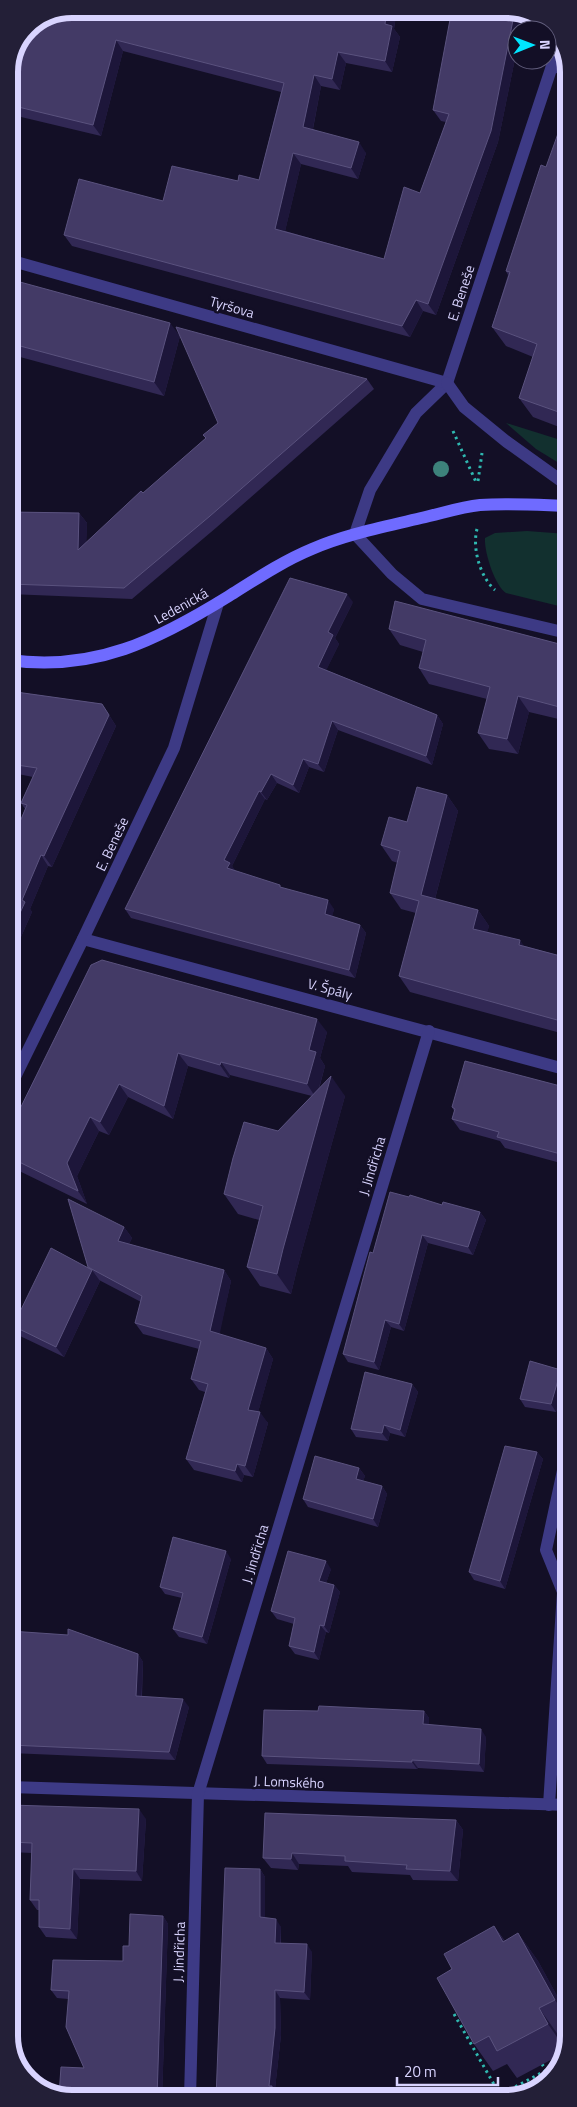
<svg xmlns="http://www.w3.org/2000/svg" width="577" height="2107" font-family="'Titillium Web',sans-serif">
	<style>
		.green { fill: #12302f }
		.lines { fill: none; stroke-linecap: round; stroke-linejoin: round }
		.path { stroke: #2fb8b0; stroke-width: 3; stroke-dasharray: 2.5 4; stroke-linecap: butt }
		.service { stroke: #3d3a85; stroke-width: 12 }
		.minor { stroke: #3d3a85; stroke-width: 12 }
		.secondary { stroke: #6f6bff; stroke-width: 12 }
		.tree { fill: #3d827b }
		.wall { fill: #312854 }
		.shaded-wall { fill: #1d163a }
		.building { fill: #433a66; stroke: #5a527e }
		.labels { text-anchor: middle; stroke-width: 5; stroke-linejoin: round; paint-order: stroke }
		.street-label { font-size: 14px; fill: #d9d4ff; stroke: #130f26 }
		.rim { fill: none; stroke: #d9d4ff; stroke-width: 6 }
	</style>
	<rect width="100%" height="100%" fill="#130f26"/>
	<!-- green -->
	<g class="green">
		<polygon points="506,423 567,442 567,468 536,449"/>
		<path d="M 527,531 L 567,534 L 567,608 L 506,593 C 495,586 484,552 485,538 L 495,533 Z"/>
	</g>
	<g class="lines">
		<!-- path -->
		<g class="path">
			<polyline points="453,431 476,482"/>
			<polyline points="478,481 482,453"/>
			<path d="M 477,529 C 472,548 480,577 495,590"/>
			<polyline points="454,2014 500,2095 558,2064"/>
			<polyline points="542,2064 550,2077"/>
		</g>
		<!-- service -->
		<g class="service">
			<polyline points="552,66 567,69"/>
			<polyline points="549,1805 563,1592 546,1550 568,1447"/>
		</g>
		<!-- minor -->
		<g class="minor">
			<polyline points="557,42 552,66 447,383 416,413 370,490 355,534 392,574 422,599 567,633"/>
			<polyline points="9,260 447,383"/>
			<polyline points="447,383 464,407 507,442 567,485"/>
			<polyline points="83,939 568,1070"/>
			<polyline points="9,1089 83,939 174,748 218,603"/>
			<polyline points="10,1787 568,1805"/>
			<polyline points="190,2098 198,1794 429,1031"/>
		</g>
		<!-- secondary -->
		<path class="secondary" d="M 9,660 C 95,672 158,640 229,596 C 256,579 283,561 312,549 C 347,534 384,527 421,518 C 440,514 460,507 480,505 C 509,503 538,505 567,506"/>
	</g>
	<!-- trees -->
	<circle class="tree" cx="441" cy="469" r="8"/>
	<!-- wall -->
	<g class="wall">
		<polygon points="72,9 397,9 394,29 400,37 392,72 346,63 340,90 321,86 313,129 366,153 358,179 301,164 285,231 384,259 420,193 446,122 441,121 433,110 517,30 517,49 498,142 436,315 423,311 410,337 72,246 64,235 163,201 238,181 259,180 281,92 123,51 101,136 17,116 10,105"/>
		<polygon points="567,115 567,430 533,417 519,398 533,357 506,346 492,327 508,275 506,271"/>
		<polygon points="9,279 180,336 164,396 9,354"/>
		<polygon points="367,379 374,389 217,527 132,599 9,594 9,512 79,513 87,523 86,543 143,493"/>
		<polygon points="353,602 335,638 339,644 326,670 437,715 443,724 432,765 338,730 324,772 309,767 299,793 277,783 267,800 265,799 232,866 235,871 334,909 332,916 360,925 366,933 355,978 131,918 125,909"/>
		<polygon points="389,629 567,646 567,721 529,712 518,754 489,749 478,733 487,699 429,684 419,668 423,652 400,645"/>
		<polygon points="9,691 102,704 116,726 52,867 48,866 30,909 32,912 9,964 9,848 25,809 21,803 33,777 18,774 10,763 9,763"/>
		<polygon points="567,789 567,828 560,818"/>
		<polygon points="447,795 458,811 435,899 478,910 489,926 487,932 525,946 568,958 568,1035 410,992 399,976 416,913 401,909 390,893 398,863 392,861 381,845 407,822"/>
		<polygon points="91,965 327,1032 320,1058 325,1066 319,1089 345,1096 297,1269 291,1294 260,1286 247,1267 259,1220 238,1214 224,1194 278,1131 312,1096 230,1075 229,1078 188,1066 173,1119 128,1097 109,1135 99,1131 77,1176 87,1204 9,1166 9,1131"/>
		<polygon points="568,1088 568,1165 505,1148 500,1141 460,1130 452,1119 454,1111 452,1107"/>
		<polygon points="409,1197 442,1205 480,1212 486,1220 473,1255 428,1243 404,1331 391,1327 379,1370 348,1362 343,1354 373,1253"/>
		<polygon points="124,1227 132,1238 129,1244 224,1270 231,1281 219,1334 266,1348 273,1359 258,1412 268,1423 253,1477 244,1475 242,1482 194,1470 186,1459 205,1392 199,1390 191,1379 199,1349 143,1334 135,1323 141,1302 99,1280 100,1281 64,1357 20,1336 13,1326 89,1268 88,1267"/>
		<polygon points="566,1378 556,1412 525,1407 520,1399"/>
		<polygon points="412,1384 418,1392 405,1437 390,1433 388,1441 356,1437 351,1429"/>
		<polygon points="537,1452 543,1459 505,1589 474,1580 469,1572"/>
		<polygon points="359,1468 365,1476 363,1481 382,1486 387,1494 378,1527 308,1507 303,1499"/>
		<polygon points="231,1559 207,1644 179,1637 173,1629 182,1598 165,1594 160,1587"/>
		<polygon points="331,1569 326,1583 334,1585 340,1592 329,1633 326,1632 319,1660 295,1654 289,1646 294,1624 277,1619 271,1611"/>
		<polygon points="10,1631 138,1654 143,1662 142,1696 189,1707 175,1760 10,1753"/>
		<polygon points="568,1682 568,1731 562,1722"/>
		<polygon points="424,1711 429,1718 429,1725 486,1737 484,1772 418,1768 417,1769 267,1764 262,1756"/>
		<polygon points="10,1805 146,1819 142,1881 80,1879 77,1939 46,1937 39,1927 39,1910 37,1910 30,1900 32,1853 10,1852"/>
		<polygon points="456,1820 463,1830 458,1881 413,1880 410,1875 352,1872 348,1866 299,1864 298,1870 271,1868 263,1858"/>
		<polygon points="260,1869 265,1877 265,1918 281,1927 281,1943 312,1952 310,2000 280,1998 281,2035 275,2089 278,2093 216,2098"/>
		<polygon points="163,1916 168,1924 162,2098 67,2098 84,2068 68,1999 57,1998 51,1990 123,1961 129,1946"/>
		<polygon points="494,1926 505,1941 518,1933 538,1961 568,2016 568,2030 559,2036 564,2047 562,2054 517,2078 507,2064 493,2071 474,2044 452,1969"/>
	</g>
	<!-- shaded-wall -->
	<g class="shaded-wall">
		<polygon points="387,9 397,9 394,29 400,37 392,72 385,61 385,24"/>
		<polygon points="515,10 524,14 521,30 517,30 517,49 498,142 436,315 428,304"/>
		<polygon points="116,40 123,51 101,136 93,125"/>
		<polygon points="338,52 346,63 340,90 332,79"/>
		<polygon points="314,75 321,86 311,138 303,127"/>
		<polygon points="359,142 366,153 358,179 351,168"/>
		<polygon points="293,153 301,164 283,240 275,229"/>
		<polygon points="416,300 423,311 410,337 402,326"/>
		<polygon points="170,323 180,336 164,396 154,382"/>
		<polygon points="79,513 87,523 86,561 78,550"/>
		<polygon points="347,594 353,602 335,638 339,644 324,675 318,667 328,632"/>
		<polygon points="518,696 529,712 518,754 507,739"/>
		<polygon points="102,704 116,726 52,867 44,856"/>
		<polygon points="437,715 443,724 432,765 426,756"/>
		<polygon points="332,721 338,730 324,772 318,764"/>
		<polygon points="303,759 309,767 299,793 293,785"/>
		<polygon points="271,774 277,783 267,800 261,792"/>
		<polygon points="259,791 265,799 232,866 236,871 227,868 224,860"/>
		<polygon points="447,795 458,811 432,910 421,895"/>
		<polygon points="41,855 48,866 30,909 32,912 9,964 9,937 22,900"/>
		<polygon points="328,900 334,909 331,923 325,914"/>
		<polygon points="478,910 489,926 484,945 473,929"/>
		<polygon points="360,925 366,933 355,978 349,970"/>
		<polygon points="520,940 531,956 519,945"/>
		<polygon points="317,1019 327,1032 320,1058 325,1066 316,1098 307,1084 309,1050"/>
		<polygon points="178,1053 188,1066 173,1119 164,1106"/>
		<polygon points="221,1062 230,1075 229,1078 220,1065"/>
		<polygon points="331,1076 345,1096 297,1269 291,1294 277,1274 283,1249"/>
		<polygon points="119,1084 128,1097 109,1135 100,1122"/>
		<polygon points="90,1117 99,1131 77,1176 87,1204 78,1191 67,1163"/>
		<polygon points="480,1212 486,1220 473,1255 468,1247"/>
		<polygon points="124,1227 132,1238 125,1252 118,1241"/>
		<polygon points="422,1235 428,1243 404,1331 399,1324"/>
		<polygon points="92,1270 100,1281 64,1357 56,1347"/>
		<polygon points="224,1270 231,1281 218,1342 210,1331"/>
		<polygon points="385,1320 391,1327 379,1370 374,1362"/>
		<polygon points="266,1348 273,1359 256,1420 248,1410"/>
		<polygon points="561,1370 566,1378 556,1412 551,1404"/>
		<polygon points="412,1384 418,1392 405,1437 400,1430"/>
		<polygon points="260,1412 268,1423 253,1477 245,1466"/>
		<polygon points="384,1425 390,1433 388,1441 382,1433"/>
		<polygon points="537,1452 543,1459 505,1589 500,1581"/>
		<polygon points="237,1464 244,1475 242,1482 235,1471"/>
		<polygon points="359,1468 365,1476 361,1487 356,1479"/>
		<polygon points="382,1486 387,1494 378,1527 373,1519"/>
		<polygon points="226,1551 231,1559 207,1644 202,1637"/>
		<polygon points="326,1561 331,1569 324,1589 319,1581"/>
		<polygon points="334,1585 340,1592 329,1633 324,1626"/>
		<polygon points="320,1625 326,1632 319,1660 314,1652"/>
		<polygon points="138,1654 143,1662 141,1704 136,1696"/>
		<polygon points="183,1699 189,1707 175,1760 169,1752"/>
		<polygon points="424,1711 429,1718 429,1732 423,1724"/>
		<polygon points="481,1729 486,1737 484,1772 479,1764"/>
		<polygon points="412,1760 418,1768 417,1769 412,1762"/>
		<polygon points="139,1809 146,1819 142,1881 136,1871"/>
		<polygon points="456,1820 463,1830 458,1881 450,1871"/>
		<polygon points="292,1853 299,1864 298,1870 291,1859"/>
		<polygon points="73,1869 80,1879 77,1939 70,1929"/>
		<polygon points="260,1869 265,1877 265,1925 260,1917"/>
		<polygon points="163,1916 168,1924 162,2098 157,2098"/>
		<polygon points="276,1919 281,1927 280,1951 275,1943"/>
		<polygon points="494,1926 513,1954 503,1942"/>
		<polygon points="518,1933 538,1961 568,2016 568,2019 555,2000"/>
		<polygon points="307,1944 312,1952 310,2000 304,1992"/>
		<polygon points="275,1990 280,1998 281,2035 275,2089 278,2093 277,2098 272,2098 269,2086"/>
		<polygon points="539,2008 559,2036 564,2047 548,2024"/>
	</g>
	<!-- building -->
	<g class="building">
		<polygon points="72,9 387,9 385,24 392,26 385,61 338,52 332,79 314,75 303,127 359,142 351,168 293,153 275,229 384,259 404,187 420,193 449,114 433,110 452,9 513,9 515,10 491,131 428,304 416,300 402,326 64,235 79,179 163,201 172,166 238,181 239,175 259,180 284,83 116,40 93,125 10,105 30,26"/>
		<polygon points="565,114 567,115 567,415 519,398 537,344 492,327 510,272 506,271 541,165 546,167"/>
		<polygon points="9,279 170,323 154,382 9,343"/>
		<polygon points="176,327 367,379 210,516 124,588 9,584 9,512 79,513 78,550 141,491 143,493 206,438 203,435 218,423"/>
		<polygon points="290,578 347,594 328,632 333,635 318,667 437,715 426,756 332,721 318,764 303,759 293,785 271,774 261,792 259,791 224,860 230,863 227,868 280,885 280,887 328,900 325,914 360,925 349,970 125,909"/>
		<polygon points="395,601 567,646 567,709 518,696 507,739 478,733 490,687 419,668 426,640 389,629"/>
		<polygon points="9,691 102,704 109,715 44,856 41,855 22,900 25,902 9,937 9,848 27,805 21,803 37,768 10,764 11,754 9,754"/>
		<polygon points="417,787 447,795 421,895 478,910 473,929 520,940 519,945 568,958 568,1023 399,976 419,901 390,893 400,851 381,845 389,817 407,822"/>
		<polygon points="567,789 567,819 560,818"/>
		<polygon points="102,960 317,1019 309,1050 316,1052 307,1084 221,1062 220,1065 178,1053 164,1106 119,1084 100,1122 90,1117 67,1163 78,1191 9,1157 9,1131 91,965"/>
		<polygon points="465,1061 568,1088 568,1156 497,1137 499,1132 452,1119 455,1109 452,1107"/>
		<polygon points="331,1076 283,1249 277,1274 247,1267 263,1206 224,1194 233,1158 244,1122 278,1131"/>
		<polygon points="390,1192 409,1197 410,1195 442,1205 443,1202 480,1212 468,1247 422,1235 399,1324 385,1320 374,1362 343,1354 370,1252 373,1253"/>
		<polygon points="68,1199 124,1227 118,1241 224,1270 210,1331 266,1348 248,1410 260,1412 245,1466 237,1464 235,1471 186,1459 208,1384 191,1379 201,1341 135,1323 142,1296 88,1267"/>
		<polygon points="51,1248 92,1270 56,1347 13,1326"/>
		<polygon points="530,1361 561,1370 551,1404 520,1399"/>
		<polygon points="365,1372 412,1384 400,1430 384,1425 382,1433 351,1429"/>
		<polygon points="505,1446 537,1452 500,1581 469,1572"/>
		<polygon points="315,1456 359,1468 356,1479 382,1486 373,1519 303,1499"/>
		<polygon points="173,1537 226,1551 202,1637 173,1629 183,1593 160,1587"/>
		<polygon points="288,1551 326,1561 319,1581 334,1585 324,1626 320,1625 314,1652 289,1646 295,1618 271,1611"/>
		<polygon points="68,1629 138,1654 136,1696 183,1699 169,1752 10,1745 10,1631 68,1635"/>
		<polygon points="568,1682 568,1723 562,1722"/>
		<polygon points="319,1706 424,1711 423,1724 481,1729 479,1764 412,1760 412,1762 262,1756 264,1710 318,1711"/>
		<polygon points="10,1805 139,1809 136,1871 73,1869 70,1929 39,1927 39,1900 30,1900 32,1843 10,1842"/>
		<polygon points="265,1813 456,1820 450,1871 406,1869 407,1865 345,1861 345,1856 292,1853 291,1859 263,1858"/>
		<polygon points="225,1868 260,1869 260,1917 276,1919 275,1943 307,1944 304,1992 275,1990 275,2028 269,2086 272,2086 272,2098 216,2098"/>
		<polygon points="130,1914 163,1916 157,2098 67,2098 59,2095 61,2067 84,2068 66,2027 69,1991 51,1990 53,1960 123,1961 123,1946 129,1946"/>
		<polygon points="494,1926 503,1942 518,1933 555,2000 539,2008 548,2024 497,2051 489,2036 474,2044 437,1978 452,1969 444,1954"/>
	</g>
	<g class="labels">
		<!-- street labels -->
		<g class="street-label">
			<text transform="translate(461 293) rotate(-72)" y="5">E. Beneše</text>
			<text transform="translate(232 307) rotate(16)" y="5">Tyršova</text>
			<text transform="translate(181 606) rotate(-29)" y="5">Ledenická</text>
			<text transform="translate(112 844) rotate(-65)" y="5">E. Beneše</text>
			<text transform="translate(330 989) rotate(15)" y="5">V. Špály</text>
			<text transform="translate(372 1166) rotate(-73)" y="5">J. Jindřicha</text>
			<text transform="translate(255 1554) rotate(-73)" y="5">J. Jindřicha</text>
			<text transform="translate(289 1782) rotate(2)" y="5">J. Lomského</text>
			<text transform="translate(179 1952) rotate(-88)" y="5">J. Jindřicha</text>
		</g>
	</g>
	<!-- crop -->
	<path d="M0 0H577V2107H0ZM72 18H506A54 54 0 0 1 560 72V2036A54 54 0 0 1 506 2090H72A54 54 0 0 1 18 2036V72A54 54 0 0 1 72 18Z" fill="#231f37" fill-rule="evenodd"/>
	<path class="rim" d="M72 18H506A54 54 0 0 1 560 72V2036A54 54 0 0 1 506 2090H72A54 54 0 0 1 18 2036V72A54 54 0 0 1 72 18Z"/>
	<!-- north arrow -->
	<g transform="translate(532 45) rotate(89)"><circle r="24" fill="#130f26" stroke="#625e7d"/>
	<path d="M0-4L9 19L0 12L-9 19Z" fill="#00e5ff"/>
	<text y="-8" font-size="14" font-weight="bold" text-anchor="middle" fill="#d9d4ff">N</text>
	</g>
	<!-- scale -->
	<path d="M397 2077v8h101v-8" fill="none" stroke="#d9d4ff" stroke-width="2.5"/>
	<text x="404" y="2077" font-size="15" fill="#d9d4ff" stroke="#130f26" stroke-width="4" paint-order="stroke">20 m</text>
</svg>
